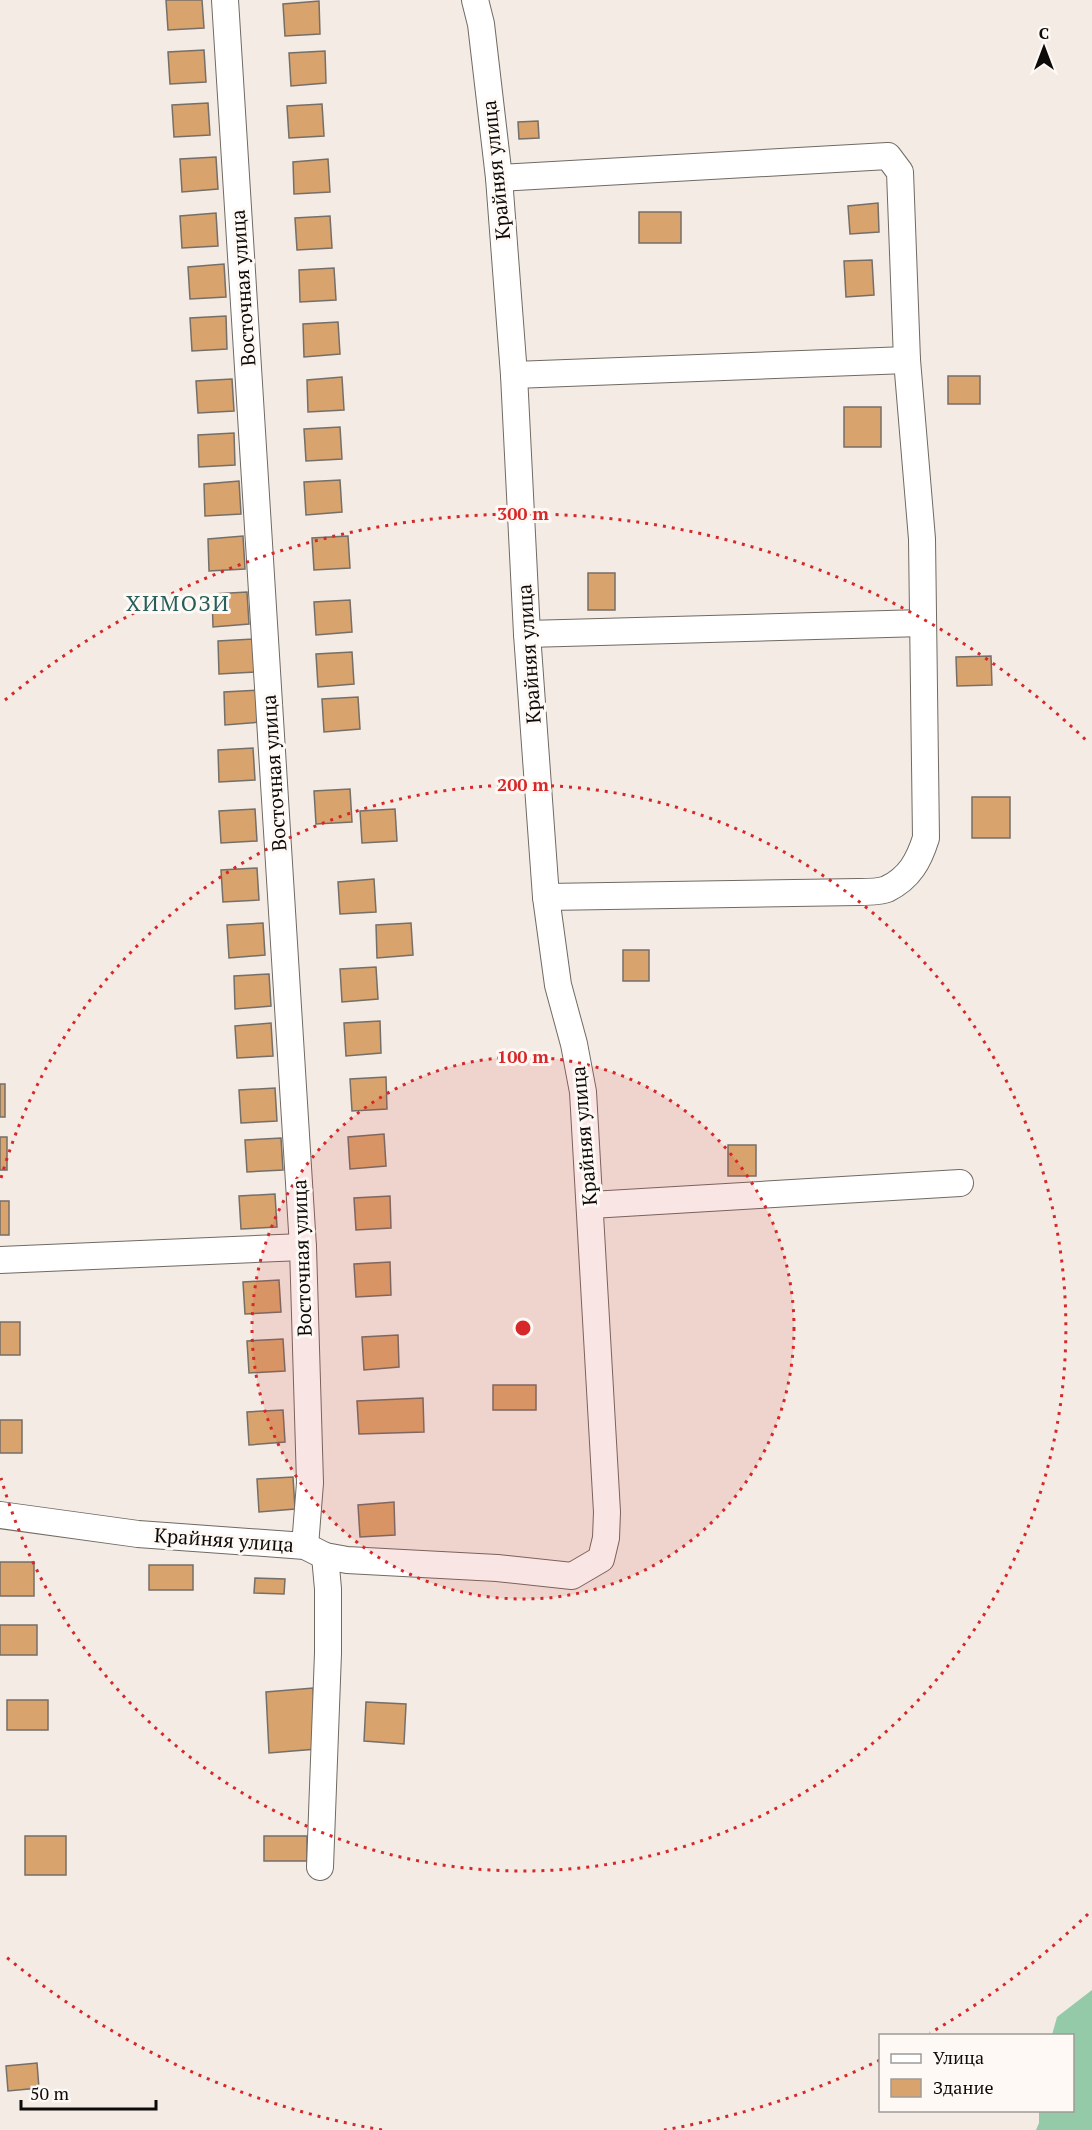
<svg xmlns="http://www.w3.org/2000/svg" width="1092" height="2130" font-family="'PT Serif',serif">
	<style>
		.green { fill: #94caa8 }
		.building { fill: #d9a36e; stroke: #756f68; stroke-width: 1.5 }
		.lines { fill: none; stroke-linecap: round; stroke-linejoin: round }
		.minor-casing { stroke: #706a63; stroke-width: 28 }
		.minor { stroke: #fff; stroke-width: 26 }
		.ring { fill: none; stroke: #d62828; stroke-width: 3; stroke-dasharray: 3 6 }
		.labels { text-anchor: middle; stroke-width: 6; stroke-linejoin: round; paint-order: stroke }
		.street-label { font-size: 20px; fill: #0d0b09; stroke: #fef9f5 }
		.quarter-label { font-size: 22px; letter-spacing: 1.5px; fill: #265f5a; stroke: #fef9f5 }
		.centre { fill: #d62828; stroke: #fef9f5; stroke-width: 3 }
		.ring-label { font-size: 18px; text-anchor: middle; font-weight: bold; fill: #d62828; stroke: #fef9f5; stroke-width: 6; stroke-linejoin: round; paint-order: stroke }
	</style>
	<rect width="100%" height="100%" fill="#f3ebe4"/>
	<!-- green -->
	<polygon class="green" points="1092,1990 1092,2130 1036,2130 1039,2123 1039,2111 1072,2110 1072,2036 1052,2035 1057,2017"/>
	<!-- building -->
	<g class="building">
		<polygon points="166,0 202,0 204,28 168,30"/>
		<polygon points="319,1 320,34 285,36 283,4"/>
		<polygon points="204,50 206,82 170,84 168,52"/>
		<polygon points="325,51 326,83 291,86 289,53"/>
		<polygon points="208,103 210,135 174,137 172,105"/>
		<polygon points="322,104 324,136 289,138 287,106"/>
		<polygon points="538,121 539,138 519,139 518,122"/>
		<polygon points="216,157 218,189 182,192 180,159"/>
		<polygon points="328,159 330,192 294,194 293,162"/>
		<polygon points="878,203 879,232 850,234 848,206"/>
		<rect x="639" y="212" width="42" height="31"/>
		<polygon points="216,213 218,246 182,248 180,216"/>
		<polygon points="330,216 332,248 297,250 295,218"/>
		<polygon points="872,260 874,295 846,297 844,261"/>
		<polygon points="224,264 226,297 190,299 188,267"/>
		<polygon points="334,268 336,300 300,302 299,270"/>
		<polygon points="226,316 227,349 192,351 190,318"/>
		<polygon points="338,322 340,354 304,357 303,324"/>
		<rect x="948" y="376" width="32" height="28"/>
		<polygon points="342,377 344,410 308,412 307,380"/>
		<polygon points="232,379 234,411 198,413 196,381"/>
		<rect x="844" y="407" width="37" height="40"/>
		<polygon points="340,427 342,459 306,461 304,429"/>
		<polygon points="234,433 235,465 199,467 198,435"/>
		<polygon points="340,480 342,512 306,515 304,482"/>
		<polygon points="239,481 241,514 205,516 204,484"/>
		<polygon points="243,536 245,569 209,571 208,539"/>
		<polygon points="348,536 350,568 314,570 312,538"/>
		<rect x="588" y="573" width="27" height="37"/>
		<polygon points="247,592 249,624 213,627 212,594"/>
		<polygon points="350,600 352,632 316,635 314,602"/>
		<polygon points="253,639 255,672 219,674 218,641"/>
		<polygon points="352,652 354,684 318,687 316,654"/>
		<polygon points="991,656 992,685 957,686 956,657"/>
		<polygon points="259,690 261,722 225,725 224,692"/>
		<polygon points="358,697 360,729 324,732 322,699"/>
		<polygon points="253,748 255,780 219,782 218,750"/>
		<polygon points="350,789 352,822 316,824 314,791"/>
		<rect x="972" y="797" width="38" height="41"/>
		<polygon points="255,809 257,841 221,843 219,811"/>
		<polygon points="395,809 397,841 362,843 360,811"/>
		<polygon points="257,868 259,900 223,902 221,870"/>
		<polygon points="374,879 376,912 340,914 338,882"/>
		<polygon points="263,923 265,955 229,958 227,925"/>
		<polygon points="411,923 413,955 377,958 376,925"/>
		<rect x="623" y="950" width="26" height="31"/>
		<polygon points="376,967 378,999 342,1002 340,969"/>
		<polygon points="269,974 271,1006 235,1009 234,976"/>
		<polygon points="380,1021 381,1053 346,1056 344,1023"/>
		<polygon points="271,1023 273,1056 237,1058 235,1026"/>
		<polygon points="386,1077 387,1109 352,1111 350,1079"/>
		<rect x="0" y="1084" width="5" height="33"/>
		<polygon points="275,1088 277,1121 241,1123 239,1090"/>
		<polygon points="384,1134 386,1166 350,1169 348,1137"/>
		<rect x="0" y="1137" width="7" height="33"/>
		<polygon points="281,1138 283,1170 247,1172 245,1140"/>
		<rect x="728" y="1145" width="28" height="31"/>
		<polygon points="275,1194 277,1227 241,1229 239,1196"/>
		<polygon points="390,1196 391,1228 356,1230 354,1198"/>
		<rect x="0" y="1201" width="9" height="34"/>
		<polygon points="390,1262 391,1295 356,1297 354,1264"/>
		<polygon points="279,1280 281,1312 245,1314 243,1282"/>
		<rect x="0" y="1322" width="20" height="33"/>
		<polygon points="398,1335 399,1367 364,1370 362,1337"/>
		<polygon points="283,1339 285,1371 249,1373 247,1341"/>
		<rect x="493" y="1385" width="43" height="25"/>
		<polygon points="423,1398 424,1432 359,1434 357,1401"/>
		<polygon points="283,1410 285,1442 249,1445 247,1412"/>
		<rect x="0" y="1420" width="22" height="33"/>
		<polygon points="293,1477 295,1509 259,1512 257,1479"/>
		<polygon points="394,1502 395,1535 360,1537 358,1505"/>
		<rect x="0" y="1562" width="34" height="34"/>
		<rect x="149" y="1565" width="44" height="25"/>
		<polygon points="255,1578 285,1579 284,1594 254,1593"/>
		<rect x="0" y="1625" width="37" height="30"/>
		<polygon points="313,1688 317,1749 269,1753 266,1692"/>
		<rect x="7" y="1700" width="41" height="30"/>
		<polygon points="366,1702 406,1704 404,1744 364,1741"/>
		<rect x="25" y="1836" width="41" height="39"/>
		<rect x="264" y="1836" width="43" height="25"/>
		<polygon points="37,2063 39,2088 8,2091 6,2066"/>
	</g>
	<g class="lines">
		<defs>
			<g id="minor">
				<polyline points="225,0 303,1247 310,1483 305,1546"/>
				<path d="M 499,178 L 888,156 L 900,172 L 907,360 L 922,539 L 926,838 C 919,860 910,878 887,889 C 880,892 868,892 859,892 L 546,897"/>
				<polyline points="514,375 907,360"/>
				<polyline points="527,634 923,623"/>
				<polyline points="591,1205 960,1183"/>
				<polyline points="0,1260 303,1247"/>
				<polyline points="0,1515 138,1534 305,1546 325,1556 347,1560 497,1568 572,1576 601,1559 606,1538 607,1512 583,1092 574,1044 558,985 546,897 527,634 514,375 499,178 481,24 475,0"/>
				<polyline points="320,1867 328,1653 328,1589 325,1556"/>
			</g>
		</defs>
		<!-- minor casing -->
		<use href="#minor" class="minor-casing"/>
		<!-- minor -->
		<use href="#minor" class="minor"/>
	</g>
	<!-- distance rings -->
	<circle cx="523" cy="1328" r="271" fill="#d62828" fill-opacity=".12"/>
	<g class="ring">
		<circle cx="523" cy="1328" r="271"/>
		<path d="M1 1178A543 543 0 1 1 1 1478"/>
		<path d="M1088 1914A814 814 0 0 1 930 2033M880 2060A814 814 0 0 1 664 2130M382 2130A814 814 0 0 1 5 1956M5 700A814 814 0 0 1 1088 742"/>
	</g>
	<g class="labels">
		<!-- street labels -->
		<g class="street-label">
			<text transform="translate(496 170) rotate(-96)" y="7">Крайняя улица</text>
			<text transform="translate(243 288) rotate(-94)" y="7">Восточная улица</text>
			<text transform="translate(529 654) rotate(-94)" y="7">Крайняя улица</text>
			<text transform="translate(274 773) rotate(-94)" y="7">Восточная улица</text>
			<text transform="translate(584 1136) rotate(-95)" y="7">Крайняя улица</text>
			<text transform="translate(302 1258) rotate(-92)" y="7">Восточная улица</text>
			<text transform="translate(224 1540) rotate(4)" y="7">Крайняя улица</text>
		</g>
		<!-- quarter labels -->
		<g class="quarter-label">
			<text x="178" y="611">ХИМОЗИ</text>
		</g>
	</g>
	<circle cx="523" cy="1328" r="9" class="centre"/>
	<g class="ring-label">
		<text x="523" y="520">300 m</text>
		<text x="523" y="791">200 m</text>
		<text x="523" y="1063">100 m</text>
	</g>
	<!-- legend -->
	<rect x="879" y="2034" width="195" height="78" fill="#fef9f5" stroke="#9e9a97" stroke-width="1.5"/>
	<rect x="891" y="2054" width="30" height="9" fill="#ffffff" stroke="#9e9a97" stroke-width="1.5"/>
	<text x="933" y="2064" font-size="18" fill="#0d0b09">Улица</text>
	<rect x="891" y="2079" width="30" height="18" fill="#d9a36e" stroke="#9e9a97" stroke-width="1.5"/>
	<text x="933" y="2094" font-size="18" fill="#0d0b09">Здание</text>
	<!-- north arrow -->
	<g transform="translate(1044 48)" stroke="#fef9f5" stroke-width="4.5" paint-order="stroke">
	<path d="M0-4.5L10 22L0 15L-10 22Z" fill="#0d0b09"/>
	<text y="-9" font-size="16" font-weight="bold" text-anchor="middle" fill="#0d0b09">С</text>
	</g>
	<!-- scale -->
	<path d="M21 2100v9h135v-9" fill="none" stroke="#0d0b09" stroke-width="3"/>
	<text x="30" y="2100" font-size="18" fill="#0d0b09" stroke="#fef9f5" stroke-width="4.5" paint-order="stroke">50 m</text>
</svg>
